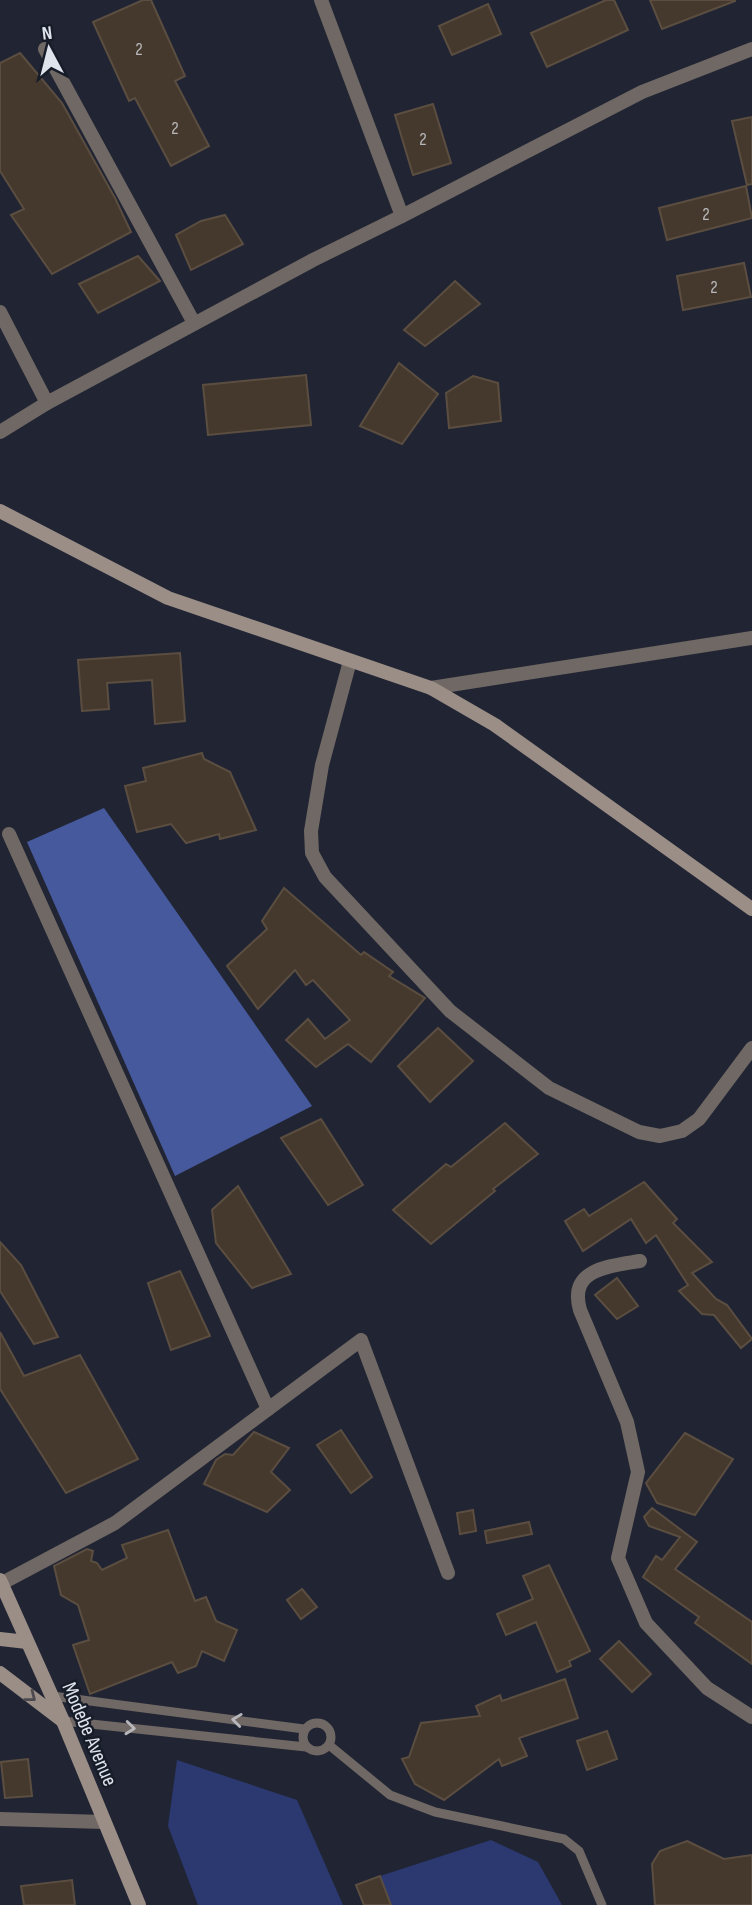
<svg xmlns="http://www.w3.org/2000/svg" width="752" height="1905" font-family="'Sofia Sans Condensed',sans-serif">
	<style>
		.green { fill: #2b3970 }
		.forest { fill: #46599d }
		.building { fill: #45392d; stroke: #5b4e41; stroke-width: 2 }
		.lines { fill: none; stroke-linecap: round; stroke-linejoin: round }
		.lane { stroke: #706864; stroke-width: 9 }
		.street { stroke: #706864; stroke-width: 14 }
		.secondary { stroke: #9b8e87; stroke-width: 14 }
		.oneway { stroke: #4c4a4f }
		.oneway2 { stroke: #b8b8bc }
		.labels { text-anchor: middle; stroke-width: 5; stroke-linejoin: round; paint-order: stroke }
		.number-label { font-size: 18px; fill: #b8b8bc }
		.street-label { font-size: 21px; fill: #dfe3ec; stroke: #171c29 }
	</style>
	<rect width="100%" height="100%" fill="#212533"/>
	<!-- green -->
	<g class="green">
		<polygon points="177,1760 297,1800 343,1905 198,1905 168,1826"/>
		<polygon points="491,1840 538,1862 562,1905 392,1905 380,1876"/>
	</g>
	<!-- forest -->
	<polygon class="forest" points="104,808 312,1106 175,1176 27,842"/>
	<!-- building -->
	<g class="building">
		<polygon points="143,0 151,0 185,76 175,81 209,146 171,166 135,98 129,101 93,22"/>
		<polygon points="606,0 614,0 628,30 547,67 531,33"/>
		<polygon points="650,0 735,0 735,1 662,29"/>
		<polygon points="488,4 501,34 452,55 439,26"/>
		<polygon points="20,53 62,103 115,198 131,232 52,274 11,215 24,209 0,171 0,63"/>
		<polygon points="433,104 451,163 413,175 395,115"/>
		<polygon points="752,117 752,184 747,185 732,121"/>
		<polygon points="746,186 752,218 667,240 659,208"/>
		<polygon points="225,215 243,244 191,270 176,235 201,221"/>
		<polygon points="138,256 160,281 98,313 79,284"/>
		<polygon points="744,263 751,297 683,310 677,276"/>
		<polygon points="455,281 480,304 425,346 404,330"/>
		<polygon points="399,363 438,394 402,444 360,426"/>
		<polygon points="306,375 311,425 208,435 203,385"/>
		<polygon points="473,376 498,383 501,421 449,428 446,393"/>
		<polygon points="180,653 185,721 155,724 152,680 107,683 109,709 82,711 78,660"/>
		<polygon points="202,753 204,759 230,772 256,830 220,839 219,834 186,843 171,824 137,832 125,786 146,781 143,768"/>
		<polygon points="284,888 361,955 364,952 393,972 389,976 425,998 371,1062 348,1044 316,1067 286,1040 308,1019 325,1039 350,1020 313,980 306,985 295,970 258,1009 227,966 267,929 262,921"/>
		<polygon points="438,1028 473,1061 430,1102 398,1066"/>
		<polygon points="321,1119 363,1185 328,1205 281,1138"/>
		<polygon points="505,1123 538,1154 493,1189 495,1191 431,1244 393,1210 446,1164 451,1167"/>
		<polygon points="644,1182 677,1219 673,1223 712,1262 692,1273 716,1299 727,1305 752,1339 741,1348 714,1315 702,1314 679,1291 688,1285 656,1235 646,1243 631,1219 583,1251 565,1221 584,1209 589,1216"/>
		<polygon points="238,1186 291,1274 252,1288 216,1243 212,1210"/>
		<polygon points="0,1242 21,1265 58,1337 34,1344 0,1291"/>
		<polygon points="180,1271 210,1336 171,1350 148,1283"/>
		<polygon points="617,1278 638,1306 617,1319 595,1295"/>
		<polygon points="0,1332 24,1376 80,1355 138,1459 66,1493 0,1389"/>
		<polygon points="341,1430 372,1477 351,1493 317,1445"/>
		<polygon points="254,1432 289,1448 271,1472 290,1490 267,1512 204,1484 216,1460 225,1454 233,1455"/>
		<polygon points="685,1433 733,1459 695,1515 657,1503 646,1483"/>
		<polygon points="652,1508 697,1542 675,1569 752,1622 752,1664 695,1623 699,1617 643,1577 656,1556 662,1560 680,1537 649,1526 644,1517"/>
		<polygon points="473,1510 476,1531 460,1534 457,1513"/>
		<polygon points="529,1522 532,1534 487,1543 485,1531"/>
		<polygon points="168,1530 195,1601 206,1597 216,1621 237,1630 224,1661 202,1651 196,1666 178,1673 172,1662 90,1694 73,1645 89,1640 78,1605 61,1595 54,1566 87,1549 93,1551 91,1561 97,1563 102,1570 127,1558 122,1545"/>
		<polygon points="549,1565 590,1651 569,1661 571,1666 557,1672 536,1622 506,1635 497,1614 533,1599 523,1576"/>
		<polygon points="302,1589 317,1607 301,1619 287,1600"/>
		<polygon points="619,1641 651,1674 632,1692 600,1659"/>
		<polygon points="565,1679 578,1718 519,1738 527,1756 502,1766 499,1759 444,1800 415,1784 402,1759 409,1757 421,1723 480,1716 476,1706 500,1695 502,1701"/>
		<polygon points="607,1731 617,1759 587,1770 577,1741"/>
		<polygon points="28,1759 32,1796 5,1798 1,1762"/>
		<polygon points="687,1841 724,1859 752,1855 752,1905 655,1905 652,1864 660,1851"/>
		<polygon points="380,1876 391,1905 364,1905 356,1885"/>
		<polygon points="72,1880 75,1905 24,1905 21,1886"/>
	</g>
	<g class="lines">
		<!-- lane -->
		<g class="lane">
			<polyline points="52,1696 304,1729"/>
			<polyline points="63,1721 306,1747"/>
			<circle cx="317" cy="1737" r="14"/>
			<polyline points="329,1745 390,1795 435,1812 564,1839 579,1851 602,1905"/>
		</g>
		<!-- street -->
		<g class="street">
			<polyline points="321,0 402,216"/>
			<polyline points="45,49 194,323"/>
			<polyline points="0,312 47,403"/>
			<polyline points="0,432 47,403 313,260 402,216 642,92 752,49"/>
			<polyline points="350,661 322,765 311,831 312,853 325,877 450,1011 549,1088 639,1132 660,1136 682,1131 699,1119 752,1048"/>
			<polyline points="431,688 752,638"/>
			<polyline points="9,834 268,1409"/>
			<path d="M 640,1261 C 611,1266 568,1268 580,1310 L 627,1422 L 638,1472 L 618,1558 L 646,1623 L 707,1688 L 752,1717"/>
			<polyline points="2,1583 115,1523 361,1340 448,1573"/>
			<polyline points="0,1819 104,1822"/>
		</g>
		<!-- secondary -->
		<g class="secondary">
			<polyline points="0,511 168,598 431,688 495,725 752,909"/>
			<polyline points="0,1580 63,1721 139,1905"/>
			<polyline points="0,1639 27,1642"/>
			<polyline points="0,1673 63,1721"/>
		</g>
	</g>
	<!-- one-way arrows -->
	<defs><path id="oneway-chevron" d="M-2-3.5L2.5 0L-2 3.5" fill="none" stroke-width="1.6" stroke-linecap="round" stroke-linejoin="round" transform="scale(1.75)"/></defs>
	<use class="oneway" href="#oneway-chevron" transform="translate(31 1697) rotate(38)"/>
	<g class="oneway2">
		<use href="#oneway-chevron" transform="translate(237 1720) rotate(-173)"/>
		<use href="#oneway-chevron" transform="translate(130 1728) rotate(6)"/>
	</g>
	<g class="labels">
		<!-- number labels -->
		<g class="number-label">
			<text x="139" y="55">2</text>
			<text x="175" y="134">2</text>
			<text x="423" y="145">2</text>
			<text x="706" y="220">2</text>
			<text x="714" y="293">2</text>
		</g>
		<!-- street labels -->
		<g class="street-label">
			<text transform="translate(90 1734) rotate(67)" y="7">Modebe Avenue</text>
		</g>
	</g>
	<!-- north arrow -->
	<g transform="translate(49 49) rotate(353)" stroke="#171c29" stroke-width="5" paint-order="stroke">
	<path d="M0-5L12 26L0 18L-12 26Z" fill="#dfe3ec"/>
	<text y="-10" font-size="19" font-weight="bold" text-anchor="middle" fill="#dfe3ec">N</text>
	</g>
</svg>
